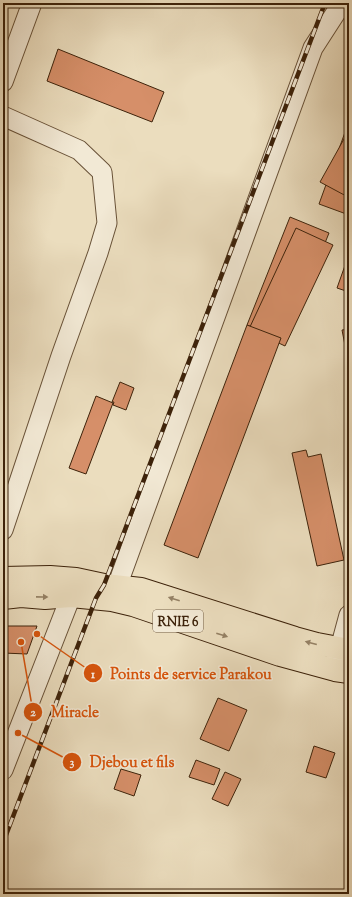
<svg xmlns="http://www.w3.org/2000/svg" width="352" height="897" font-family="'Sorts Mill Goudy',serif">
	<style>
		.building { fill: #d68f69; stroke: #3d220a }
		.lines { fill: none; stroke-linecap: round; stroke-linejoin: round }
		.minor-casing { stroke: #685137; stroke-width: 21 }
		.major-casing { stroke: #3d220a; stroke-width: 24 }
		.minor { stroke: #f2e9d5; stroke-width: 19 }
		.major { stroke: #ebddbe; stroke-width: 22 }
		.rail-casing { stroke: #3d220a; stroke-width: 4.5 }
		.rail { stroke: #f2e9d5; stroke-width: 3; stroke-dasharray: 9; stroke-linecap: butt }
		.oneway { fill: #948064 }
		.labels { text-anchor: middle; stroke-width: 3; stroke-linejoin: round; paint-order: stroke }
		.shield { fill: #f2e9d5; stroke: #735e47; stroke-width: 1 }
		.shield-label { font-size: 13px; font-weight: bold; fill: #3d220a }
		.leader { fill: none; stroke: #d7540c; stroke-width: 1.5 }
		.callout-dot { fill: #d7540c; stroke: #f2e9d5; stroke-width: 1.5 }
		.mark-label { font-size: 12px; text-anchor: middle; font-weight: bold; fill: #fff }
		.callout-label { font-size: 15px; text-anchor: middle; font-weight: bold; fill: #d7540c; stroke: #f2e9d5; stroke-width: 3; stroke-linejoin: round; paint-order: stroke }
	</style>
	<rect width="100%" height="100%" fill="#ebddbe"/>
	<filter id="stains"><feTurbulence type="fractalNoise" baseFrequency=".005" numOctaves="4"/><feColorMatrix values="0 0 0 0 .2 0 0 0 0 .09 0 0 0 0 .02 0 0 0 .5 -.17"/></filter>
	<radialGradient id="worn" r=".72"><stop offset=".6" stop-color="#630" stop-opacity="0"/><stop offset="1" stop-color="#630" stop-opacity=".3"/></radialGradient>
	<!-- building -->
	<g class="building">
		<polygon points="58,49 164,92 152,122 47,81"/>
		<polygon points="348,124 349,124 349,215 319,204"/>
		<polygon points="349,130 349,196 348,197 320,182"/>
		<polygon points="290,217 329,233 286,340 247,325"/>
		<polygon points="296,228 333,245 285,346 249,329"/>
		<polygon points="348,257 349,258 349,292 337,288"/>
		<polygon points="247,325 281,338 198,558 164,545"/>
		<polygon points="349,329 349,366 342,330"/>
		<polygon points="120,382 134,388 126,410 113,405 114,402 112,402"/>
		<polygon points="96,396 113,403 86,474 69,468"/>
		<polygon points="306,450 308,457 321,454 344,560 317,566 292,453"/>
		<polygon points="3,626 37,626 27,654 3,653"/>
		<polygon points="218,698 247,710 229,751 200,739"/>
		<polygon points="314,746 335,753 326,778 306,772"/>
		<polygon points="196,760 220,769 214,785 189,777"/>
		<polygon points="121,769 141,775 134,796 114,789"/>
		<polygon points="225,772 241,779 228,806 212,799"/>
	</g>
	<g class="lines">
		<defs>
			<g id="minor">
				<polyline points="3,82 32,3"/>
				<polyline points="3,116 79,150 102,172 107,223 98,253 61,356 3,530"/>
				<polyline points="112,600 313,48 342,3"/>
				<polyline points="336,663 349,615"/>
				<polyline points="3,770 71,596 74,584"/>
			</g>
			<g id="major">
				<polyline points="3,578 50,577 76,579 104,585 141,589 295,638 317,644 349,650"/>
				<polyline points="3,598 21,596 45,598 71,596 112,600 133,605 280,655 335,670 349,672"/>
			</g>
		</defs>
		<!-- minor casing -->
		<use href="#minor" class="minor-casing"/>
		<!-- major casing -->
		<use href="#major" class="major-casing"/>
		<!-- minor -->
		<use href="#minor" class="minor"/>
		<!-- major -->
		<use href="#major" class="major"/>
		<defs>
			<polyline id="rail" points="3,843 96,598 104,585 325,3"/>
		</defs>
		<!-- rail casing -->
		<use href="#rail" class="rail-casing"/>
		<!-- rail -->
		<use href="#rail" class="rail"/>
	</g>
	<!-- one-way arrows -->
	<defs><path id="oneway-solid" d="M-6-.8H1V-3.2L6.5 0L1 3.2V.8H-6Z"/></defs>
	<g class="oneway">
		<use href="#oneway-solid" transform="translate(42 597) rotate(1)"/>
		<use href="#oneway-solid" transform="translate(174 599) rotate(-162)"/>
		<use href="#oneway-solid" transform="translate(222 635) rotate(18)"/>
		<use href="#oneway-solid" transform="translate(311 643) rotate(-165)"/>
	</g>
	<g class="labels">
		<!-- shield labels -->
		<rect class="shield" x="153" y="610" width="50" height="22" rx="3"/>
		<g class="shield-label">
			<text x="178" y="626">RNIE 6</text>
		</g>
	</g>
	<!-- callouts -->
	<path class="leader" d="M37 634L93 673M21 642L33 712M18 733L72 762"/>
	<g class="callout-dot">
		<circle cx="37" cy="634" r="4"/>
		<circle cx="21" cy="642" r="4"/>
		<circle cx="18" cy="733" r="4"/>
		<circle cx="93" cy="673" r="10"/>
		<circle cx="33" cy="712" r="10"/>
		<circle cx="72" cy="762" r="10"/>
	</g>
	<g class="mark-label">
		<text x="93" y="678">1</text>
		<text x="33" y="716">2</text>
		<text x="72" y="766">3</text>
	</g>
	<g class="callout-label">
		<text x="191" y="679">Points de service Parakou</text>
		<text x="75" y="717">Miracle</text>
		<text x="132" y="767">Djebou et fils</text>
	</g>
	<!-- margin -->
	<rect width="352" height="897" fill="none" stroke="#ebddbe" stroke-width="16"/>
	<rect x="4" y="4" width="344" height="889" fill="none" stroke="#3d220a" stroke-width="2"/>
	<rect x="8" y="8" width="336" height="881" fill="none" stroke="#3d220a"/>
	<rect width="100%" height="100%" filter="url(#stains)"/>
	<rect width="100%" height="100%" fill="url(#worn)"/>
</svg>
